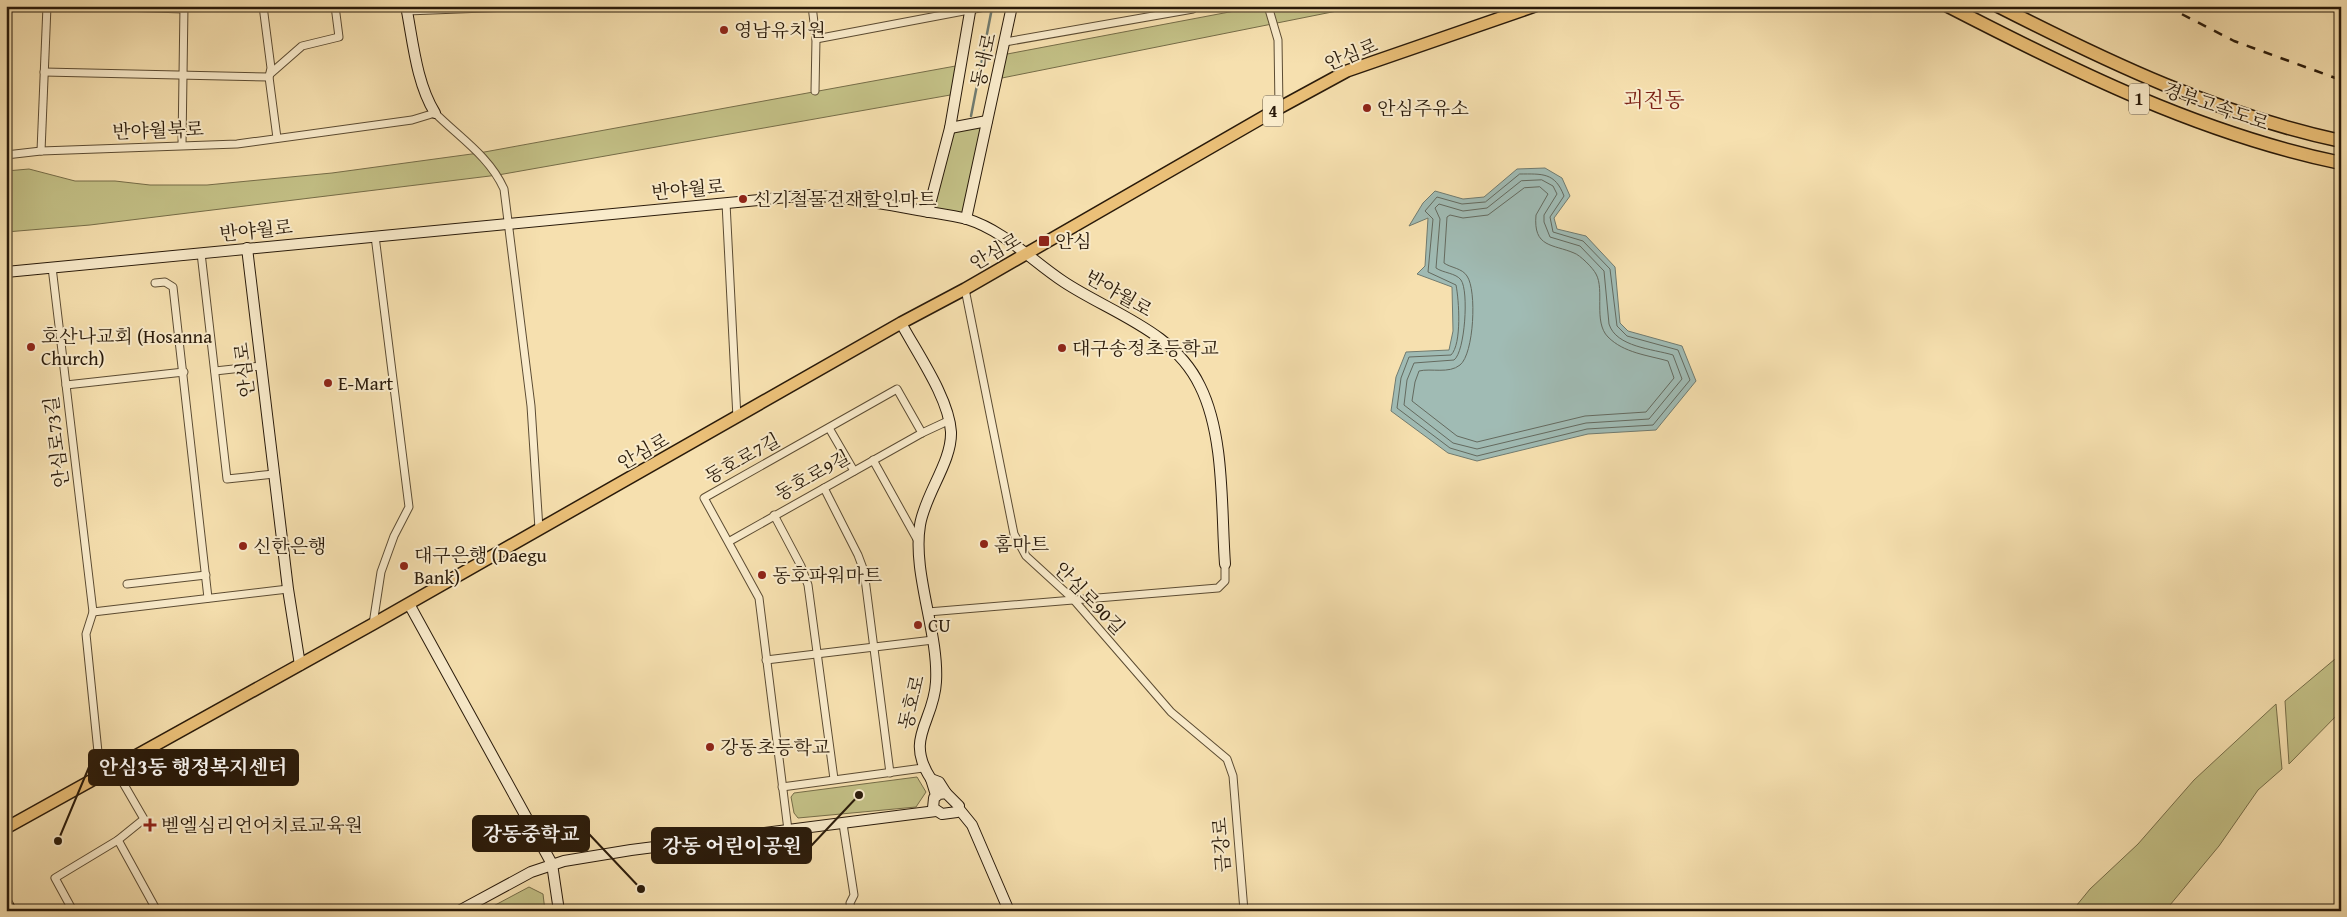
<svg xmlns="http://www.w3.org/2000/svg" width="2347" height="917" font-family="'Gentium Book Plus','Noto Serif KR',serif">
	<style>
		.green { fill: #c3c086; stroke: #766d48 }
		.water { fill: #a0bbb4; stroke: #707b70 }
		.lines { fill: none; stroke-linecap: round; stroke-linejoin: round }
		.shore { stroke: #646a5f; stroke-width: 1 }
		.stream { stroke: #707b70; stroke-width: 2.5 }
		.street-casing { stroke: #5c4c33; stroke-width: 9 }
		.secondary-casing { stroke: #291a0a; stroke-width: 12 }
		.primary-casing { stroke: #291a0a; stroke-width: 14 }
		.highway-casing { stroke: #291a0a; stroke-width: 15 }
		.street { stroke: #f9ebcb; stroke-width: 7 }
		.secondary { stroke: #f9ebcb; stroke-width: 10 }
		.primary { stroke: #ebc078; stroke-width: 11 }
		.highway { stroke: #ebc078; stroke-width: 12 }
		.rail { stroke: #291a0a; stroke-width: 2.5; stroke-dasharray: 9 9; stroke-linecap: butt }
		.poi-dot { fill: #8f2418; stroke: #f9ebcb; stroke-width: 2 }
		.labels { text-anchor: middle; stroke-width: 4; stroke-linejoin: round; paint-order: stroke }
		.shield { fill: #f9ebcb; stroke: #675944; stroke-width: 1 }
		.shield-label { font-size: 18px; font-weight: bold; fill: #291a0a }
		.poi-label { font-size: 19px; fill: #291a0a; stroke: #f9ebcb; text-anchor: start }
		.street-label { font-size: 19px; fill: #291a0a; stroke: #f9ebcb }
		.quarter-label { font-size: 21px; fill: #7a1f14; stroke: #f9ebcb }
		.leader { fill: none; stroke: #291a0a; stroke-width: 2 }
		.callout-dot { fill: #291a0a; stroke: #f9ebcb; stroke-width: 2 }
		.callout { fill: #291a0a; stroke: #291a0a; stroke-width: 2 }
		.callout-label { font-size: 20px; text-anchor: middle; font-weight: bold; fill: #fff }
	</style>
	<rect width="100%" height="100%" fill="#f6e0af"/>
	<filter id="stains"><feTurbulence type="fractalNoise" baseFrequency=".004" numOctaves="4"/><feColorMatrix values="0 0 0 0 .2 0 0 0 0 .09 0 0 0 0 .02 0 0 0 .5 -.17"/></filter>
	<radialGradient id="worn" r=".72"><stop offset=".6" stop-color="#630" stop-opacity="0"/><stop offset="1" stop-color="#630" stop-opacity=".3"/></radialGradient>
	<!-- green -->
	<g class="green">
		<polygon points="1261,6 1362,6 997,79 1002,55"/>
		<polygon points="961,65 956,94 498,175 90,225 6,232 6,171 29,169 75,181 115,181 150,185 207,185 332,173 479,153"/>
		<polygon points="987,121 966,219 928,212 950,128"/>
		<polygon points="2341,654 2341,711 2289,764 2285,701"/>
		<polygon points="2276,704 2282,769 2258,790 2219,846 2165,911 2072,911 2090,889 2138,844 2194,780"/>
		<polygon points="917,777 926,792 916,807 798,818 794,813 791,797 794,793"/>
		<polygon points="529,887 543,894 545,911 484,911"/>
	</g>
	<!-- water -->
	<polygon class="water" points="1545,168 1562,178 1570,196 1554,218 1557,229 1586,236 1615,267 1620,323 1628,331 1682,346 1696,381 1656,430 1588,434 1477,461 1448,453 1391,411 1396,377 1406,352 1449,350 1453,331 1452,287 1417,274 1425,266 1428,218 1409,226 1423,203 1435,191 1463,199 1484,197 1517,169"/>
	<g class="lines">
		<!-- shore -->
		<g class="shore">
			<path d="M 1520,174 C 1542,174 1555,172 1564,196 L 1550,217 L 1553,232 L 1583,241 L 1610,269 L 1617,326 L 1627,336 L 1678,350 L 1690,380 L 1653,425 L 1587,429 L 1477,456 L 1450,448 L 1397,408 L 1401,378 L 1409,357 L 1451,355 C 1462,344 1459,300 1456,285 L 1428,272 L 1433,219 L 1425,211 L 1437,197 L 1462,204 L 1485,202 Z"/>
			<path d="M 1542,180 L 1553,186 L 1557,194 L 1544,215 L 1544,222 L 1550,237 L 1580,246 L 1604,271 L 1609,324 C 1616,347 1653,349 1673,355 L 1682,379 L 1649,419 L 1586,423 L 1477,449 L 1453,443 L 1404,405 L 1407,380 L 1414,363 L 1454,360 C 1465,352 1469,291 1461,280 C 1456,273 1443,273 1436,268 L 1440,219 L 1435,208 L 1439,204 L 1463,211 L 1487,208 L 1521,181 Z"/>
			<path d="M 1540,187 L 1548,194 L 1536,215 C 1533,248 1553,244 1574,253 C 1580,255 1593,268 1596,274 C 1605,290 1593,322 1608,337 C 1624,353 1647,355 1668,361 L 1674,378 L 1646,412 L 1585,416 L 1477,442 L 1457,436 L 1412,401 L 1415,382 L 1419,371 C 1431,368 1449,374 1460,365 C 1474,354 1477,290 1467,276 C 1462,268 1451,268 1444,263 L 1447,217 L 1450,215 L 1463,218 L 1488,215 L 1524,188 Z"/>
		</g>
		<!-- stream -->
		<polyline class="stream" points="971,116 992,8"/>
		<defs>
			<g id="street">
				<polyline points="90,6 184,9"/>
				<polyline points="263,6 271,68 269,77 277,138"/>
				<polyline points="812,6 816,39 815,91"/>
				<polyline points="1268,6 1278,40 1279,108"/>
				<polyline points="2285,6 2323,6"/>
				<polyline points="407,11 538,6"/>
				<polyline points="816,39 990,6"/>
				<polyline points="1005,42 1193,9 1195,6"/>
				<polyline points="44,72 269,77"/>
				<polyline points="270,74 302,46 339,37 335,6"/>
				<polyline points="182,144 184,6"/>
				<polyline points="41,151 47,6"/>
				<path d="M 6,155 L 41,151 L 237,144 L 412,120 L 435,113 C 460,138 489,156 504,189 L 531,406 L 539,529"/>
				<polyline points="726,203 737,418"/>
				<polyline points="201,253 227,479 274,474"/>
				<polyline points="52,267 93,612 288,589"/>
				<polyline points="155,283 165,282 173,287 208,598"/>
				<polyline points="965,289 1014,534 1026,556 1073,599 1171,712 1227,759 1233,776 1244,911"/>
				<polyline points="215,371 261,366"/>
				<polyline points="66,385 184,372"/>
				<polyline points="829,428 854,471"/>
				<polyline points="873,460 918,541"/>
				<polyline points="824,488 858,555 864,571 890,773"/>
				<polyline points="774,515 801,566 808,585 834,779"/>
				<polyline points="730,541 922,433 950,420"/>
				<polyline points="127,584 206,575"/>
				<polyline points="93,612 86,634 98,752 105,774"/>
				<polyline points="928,612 1218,588 1225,581 1225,564"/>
				<polyline points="373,624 381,572 394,536 409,507 375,236"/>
				<polyline points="766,660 933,640"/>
				<polyline points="115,769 144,819 118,840"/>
				<polyline points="782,787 923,768"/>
				<polyline points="843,824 854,895 850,903 851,911"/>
				<polyline points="788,830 759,598 704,498 897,389 922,433"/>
				<polyline points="73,911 55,878 118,840 157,911"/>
			</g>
			<g id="secondary">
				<path d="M 406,6 C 413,41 416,82 435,113"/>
				<polyline points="950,128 987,121"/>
				<polyline points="928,212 950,128 971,6"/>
				<polyline points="966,219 1012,6"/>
				<polyline points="247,248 288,589 300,665"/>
				<path d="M 6,272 L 810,195 C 847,198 882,203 918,210 C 934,213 951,215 967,219 C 1005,231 1032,261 1064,282 C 1111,313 1174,331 1200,386 C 1225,436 1221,509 1225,564"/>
				<path d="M 901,323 C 917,353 949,398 951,432 C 952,462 925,494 920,525 C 912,573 939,633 936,682 C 934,722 904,738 931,779"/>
				<polyline points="409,604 552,864 559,911"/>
				<polygon points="946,793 959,806 957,812 942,814 933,808 934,798 939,794"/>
				<polyline points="936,795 931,779 939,782 946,793"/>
				<polyline points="959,809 972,825 1009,911"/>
				<polyline points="6,901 11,911"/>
				<polyline points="459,911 531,872 564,861 631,850 936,811"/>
			</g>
			<polyline id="primary" points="6,828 373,624 901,323 965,289 1279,108 1347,71 1535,6"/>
			<g id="highway">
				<path d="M 1948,6 C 2074,71 2201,134 2341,163"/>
				<path d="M 1998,6 C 2108,62 2219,115 2341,141"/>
			</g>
		</defs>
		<!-- street casing -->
		<use href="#street" class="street-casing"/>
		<!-- secondary casing -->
		<use href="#secondary" class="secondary-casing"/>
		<!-- primary casing -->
		<use href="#primary" class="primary-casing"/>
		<!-- highway casing -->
		<use href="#highway" class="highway-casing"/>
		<!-- street -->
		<use href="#street" class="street"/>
		<!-- secondary -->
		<use href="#secondary" class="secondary"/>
		<!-- primary -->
		<use href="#primary" class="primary"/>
		<!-- highway -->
		<use href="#highway" class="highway"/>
		<!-- rail -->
		<polyline class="rail" points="2166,6 2234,41 2341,80"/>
	</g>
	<!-- markers -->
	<g class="poi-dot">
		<circle cx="724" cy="30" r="5"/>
		<circle cx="1367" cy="108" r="5"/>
		<circle cx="743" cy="199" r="5"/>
		<rect x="1038" y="235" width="12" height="12" rx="2.5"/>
		<circle cx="31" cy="347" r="5"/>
		<circle cx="1062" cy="348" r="5"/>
		<circle cx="328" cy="383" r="5"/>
		<circle cx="984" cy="544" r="5"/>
		<circle cx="243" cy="546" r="5"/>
		<circle cx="404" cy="566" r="5"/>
		<circle cx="762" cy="575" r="5"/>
		<circle cx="918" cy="625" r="5"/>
		<circle cx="710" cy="747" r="5"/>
		<path d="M147.5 817.5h5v5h5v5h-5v5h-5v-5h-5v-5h5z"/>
	</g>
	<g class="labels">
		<!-- shield labels -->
		<g class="shield">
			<rect x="2129" y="83.5" width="20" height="31" rx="4"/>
			<rect x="1263" y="95.5" width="20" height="31" rx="4"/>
		</g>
		<g class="shield-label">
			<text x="2139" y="105">1</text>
			<text x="1273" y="117">4</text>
		</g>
		<!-- poi labels -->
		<g class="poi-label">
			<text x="734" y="37">영남유치원</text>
			<text x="1377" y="115">안심주유소</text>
			<text x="753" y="206">신기철물건재할인마트</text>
			<text x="1055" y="248">안심</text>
			<text x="41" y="343">호산나교회 (Hosanna<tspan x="41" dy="22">Church)</tspan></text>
			<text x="1072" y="355">대구송정초등학교</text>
			<text x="338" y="390">E-Mart</text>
			<text x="994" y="551">홈마트</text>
			<text x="253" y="553">신한은행</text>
			<text x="414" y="562">대구은행 (Daegu<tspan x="414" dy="22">Bank)</tspan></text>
			<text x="772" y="582">동호파워마트</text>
			<text x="928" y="632">CU</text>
			<text x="720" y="754">강동초등학교</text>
			<text x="161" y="832">벧엘심리언어치료교육원</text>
		</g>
		<!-- street labels -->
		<g class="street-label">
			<text transform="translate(1351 54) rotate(-22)" y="7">안심로</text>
			<text transform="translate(983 60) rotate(-77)" y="7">동내로</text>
			<text transform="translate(2216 106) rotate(19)" y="7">경부고속도로</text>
			<text transform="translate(158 130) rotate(-2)" y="7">반야월북로</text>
			<text transform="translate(688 189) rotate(-5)" y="7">반야월로</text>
			<text transform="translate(256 230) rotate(-6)" y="7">반야월로</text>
			<text transform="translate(995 251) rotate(-30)" y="7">안심로</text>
			<text transform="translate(1119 293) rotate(30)" y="7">반야월로</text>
			<text transform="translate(244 370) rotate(-97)" y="7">안심로</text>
			<text transform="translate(56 442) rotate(-97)" y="7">안심로73길</text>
			<text transform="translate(643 451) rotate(-29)" y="7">안심로</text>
			<text transform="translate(742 458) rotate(-29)" y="7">동호로7길</text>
			<text transform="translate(812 475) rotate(-29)" y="7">동호로9길</text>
			<text transform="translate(1090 598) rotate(46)" y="7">안심로90길</text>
			<text transform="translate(911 702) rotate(-76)" y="7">동호로</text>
			<text transform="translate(1221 845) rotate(-94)" y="7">금강로</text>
		</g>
		<!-- quarter labels -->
		<g class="quarter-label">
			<text x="1654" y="107">괴전동</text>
		</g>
	</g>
	<!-- callouts -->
	<path class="leader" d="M58 841L89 767M641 889L589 834M859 795L811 846"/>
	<g class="callout-dot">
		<circle cx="58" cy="841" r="5"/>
		<circle cx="641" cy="889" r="5"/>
		<circle cx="859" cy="795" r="5"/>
	</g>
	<g class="callout">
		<rect x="89" y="750" width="209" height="35" rx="5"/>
		<rect x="473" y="816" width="116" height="35" rx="5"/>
		<rect x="652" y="828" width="159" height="35" rx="5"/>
	</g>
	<g class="callout-label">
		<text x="193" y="774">안심3동 행정복지센터</text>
		<text x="531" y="841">강동중학교</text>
		<text x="732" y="853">강동 어린이공원</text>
	</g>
	<!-- margin -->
	<rect width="2347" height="917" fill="none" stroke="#f6e0af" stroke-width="25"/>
	<rect x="8" y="8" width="2332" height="902" fill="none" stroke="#291a0a" stroke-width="2.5"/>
	<rect x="12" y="12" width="2322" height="892" fill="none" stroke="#291a0a"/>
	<rect width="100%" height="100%" filter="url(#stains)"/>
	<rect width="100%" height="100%" fill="url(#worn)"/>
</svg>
